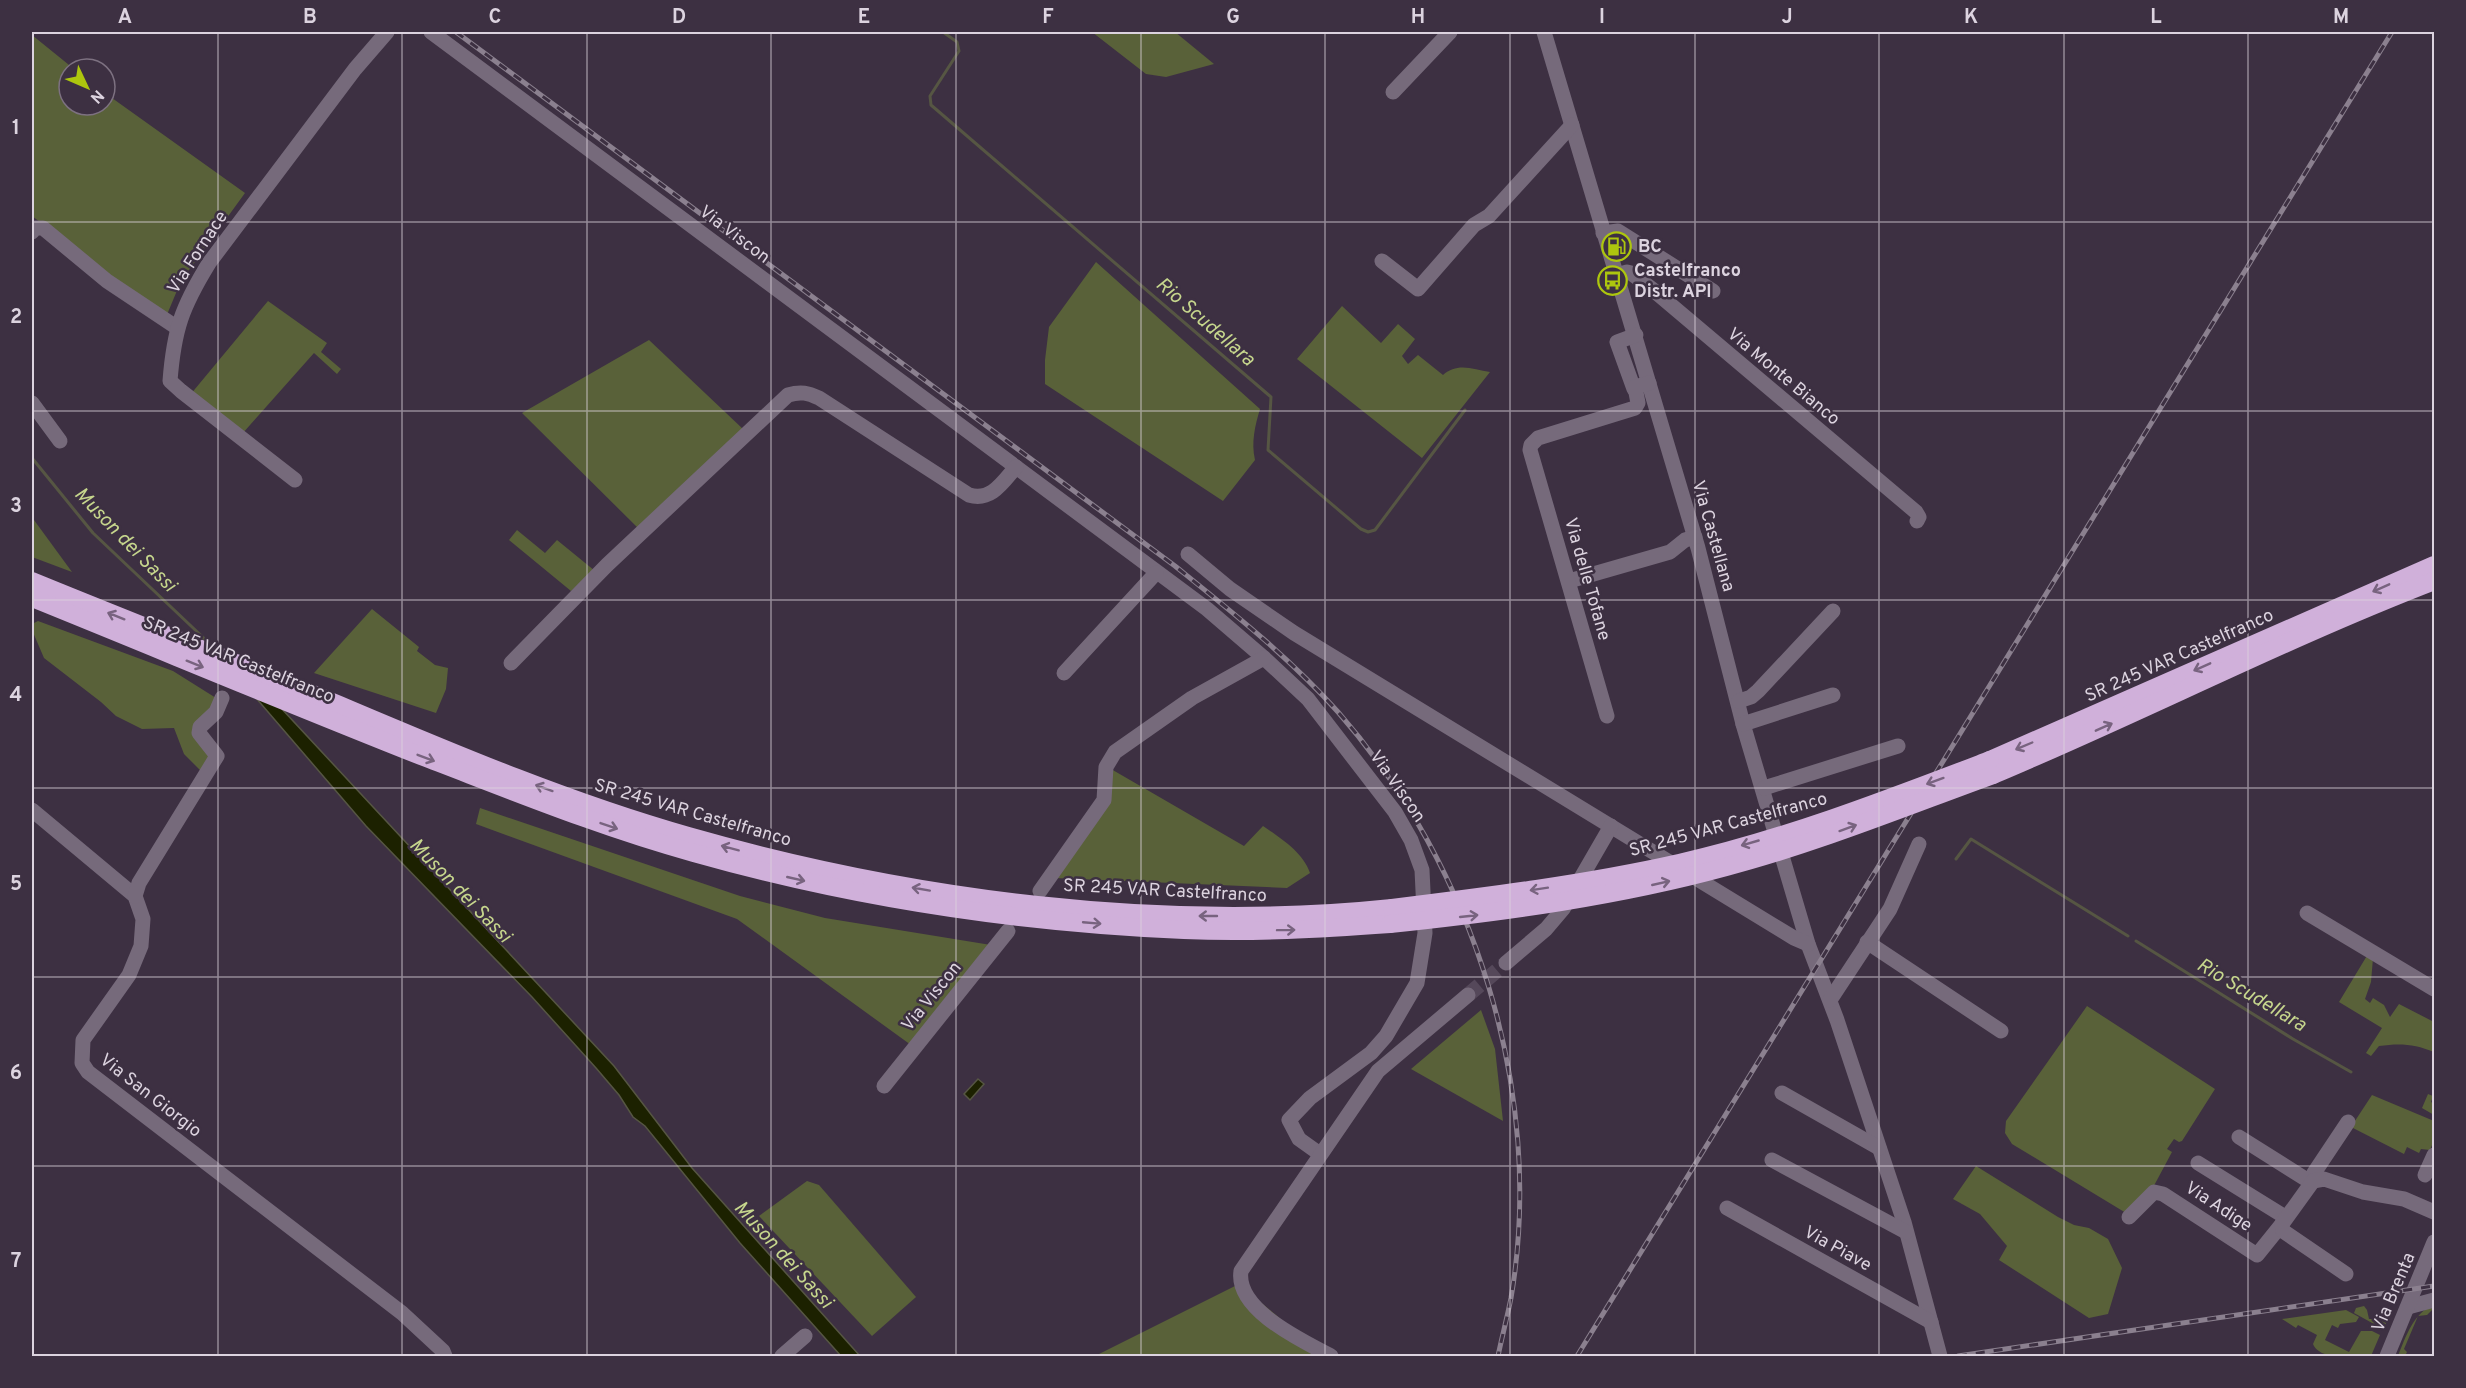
<svg xmlns="http://www.w3.org/2000/svg" width="2466" height="1388" font-family="Overpass,sans-serif">
	<style>
		.green { fill: #596139 }
		.water { fill: #1c2100; stroke: #565643; stroke-width: 1.5 }
		.lines { fill: none; stroke-linecap: round; stroke-linejoin: round }
		.stream { stroke: #565643; stroke-width: 3 }
		.minor-tunnel { stroke: #55485a; stroke-width: 15; stroke-dasharray: 15 8; stroke-linecap: butt }
		.minor { stroke: #766a7b; stroke-width: 15 }
		.highway { stroke: #d0b0da; stroke-width: 18 }
		.rail-casing { stroke: #8b808f; stroke-width: 5 }
		.rail { stroke: #3d3042; stroke-width: 3; stroke-dasharray: 9; stroke-linecap: butt }
		.highway-bridge { stroke: #d0b0da; stroke-width: 18 }
		.oneway { stroke: #78637f }
		.grid { fill: none; stroke: #dcd3df; stroke-width: 1.5; stroke-opacity: 0.55 }
		.labels { text-anchor: middle; stroke-width: 5; stroke-linejoin: round; paint-order: stroke }
		.street-label { font-size: 18px; fill: #dcd3df; stroke: #3d3042 }
		.poi-label { font-size: 18px; font-weight: bold; fill: #dcd3df; stroke: #3d3042; text-anchor: start }
		.water-label { font-size: 20px; font-style: italic; fill: #c6d68d; stroke: #3d3042 }
		.neatline { fill: none; stroke: #dcd3df; stroke-width: 2 }
		.grid-label { font-size: 20px; text-anchor: middle; font-weight: bold; fill: #dcd3df }
	</style>
	<rect width="100%" height="100%" fill="#3d3042"/>
	<!-- green -->
	<g class="green">
		<polygon points="1092,32 1175,32 1214,64 1166,77 1146,74"/>
		<polygon points="32,35 74,69 69,69 69,105 105,105 105,93 245,193 181,281 166,317 32,216"/>
		<path d="M 1096,262 L 1260,409 C 1255,426 1251,442 1255,460 L 1223,501 L 1045,384 L 1045,360 L 1049,327 Z"/>
		<polygon points="268,301 327,343 321,352 341,369 337,374 314,353 242,434 190,395"/>
		<path d="M 1342,306 L 1381,343 L 1398,324 L 1415,339 L 1402,356 L 1408,364 L 1418,355 L 1443,375 C 1457,362 1473,369 1490,372 L 1422,458 L 1297,359 Z"/>
		<polygon points="649,340 744,430 639,529 522,413"/>
		<polygon points="34,520 72,572 32,557 32,523"/>
		<polygon points="517,530 545,553 557,540 595,571 571,591 509,540"/>
		<polygon points="372,609 419,647 417,651 435,665 448,668 446,689 436,713 314,673"/>
		<polygon points="38,621 173,671 216,698 212,709 194,728 213,756 201,771 184,754 174,728 142,729 116,716 101,702 44,658 32,630 32,624"/>
		<path d="M 1111,769 L 1244,846 L 1263,826 C 1280,838 1303,852 1310,873 L 1287,888 L 1054,878 L 1091,824 Z"/>
		<polygon points="480,808 740,896 825,918 991,945 911,1045 737,919 476,824"/>
		<path d="M 2368,954 L 2373,958 L 2371,982 L 2365,999 L 2370,1003 L 2373,998 L 2384,1005 L 2390,1017 L 2399,1004 L 2434,1022 L 2434,1052 C 2415,1044 2400,1043 2379,1046 L 2371,1056 L 2366,1053 L 2382,1028 L 2339,1002 Z"/>
		<polygon points="2087,1006 2215,1089 2182,1141 2179,1142 2174,1139 2167,1149 2172,1152 2149,1195 2126,1213 2012,1144 2005,1133 2006,1121"/>
		<polygon points="1481,1010 1495,1049 1503,1121 1411,1069"/>
		<polygon points="2428,1094 2433,1096 2431,1102 2434,1104 2434,1115 2422,1108"/>
		<polygon points="2372,1095 2434,1121 2434,1140 2430,1150 2421,1149 2419,1153 2407,1147 2404,1154 2351,1127"/>
		<polygon points="1976,1166 2058,1217 2074,1225 2089,1228 2108,1239 2122,1268 2108,1314 2089,1318 1999,1260 2007,1246 1980,1214 1953,1199"/>
		<polygon points="807,1181 819,1185 916,1297 872,1336 759,1216"/>
		<polygon points="1239,1284 1325,1356 1095,1356"/>
		<path d="M 2434,1304 L 2434,1311 L 2432,1310 L 2427,1315 L 2418,1316 L 2404,1349 L 2407,1352 L 2405,1356 L 2398,1356 C 2406,1336 2413,1314 2434,1304 Z"/>
		<polygon points="2364,1306 2367,1310 2369,1319 2387,1319 2383,1308 2393,1310 2383,1329 2354,1313 2356,1308"/>
		<path d="M 2346,1310 L 2359,1317 L 2356,1322 L 2340,1324 L 2338,1328 L 2332,1325 L 2325,1340 L 2349,1352 L 2361,1331 L 2372,1331 L 2380,1335 L 2371,1356 C 2354,1357 2320,1361 2313,1344 L 2317,1335 L 2298,1325 L 2296,1328 L 2282,1319 Z"/>
	</g>
	<!-- water -->
	<g class="water">
		<polygon points="256,698 280,707 614,1066 692,1168 860,1356 841,1356 740,1243 645,1126 633,1117 619,1095 596,1068 532,997 366,826"/>
		<polygon points="978,1079 984,1084 970,1100 964,1094"/>
	</g>
	<g class="lines">
		<!-- stream -->
		<g class="stream">
			<polyline points="943,32 957,42 959,51 930,96 931,105 1271,397 1268,450 1361,529 1368,532 1375,530 1465,410"/>
			<polyline points="32,458 93,533 210,644"/>
			<polyline points="1956,859 1971,839 2128,936"/>
			<polyline points="2136,941 2293,1039 2351,1072"/>
		</g>
		<!-- minor-tunnel -->
		<polyline class="minor-tunnel" points="1468,995 1506,963"/>
		<!-- minor -->
		<g class="minor">
			<polyline points="431,32 1207,609 1264,658 1308,699 1395,812 1411,840 1422,870 1425,933 1417,983 1386,1036 1371,1053 1310,1098 1289,1120 1299,1139 1320,1154"/>
			<polyline points="1544,32 1698,548 1743,724 1808,944 1837,1020 1904,1222 1940,1356"/>
			<polyline points="1393,92 1450,32"/>
			<polyline points="32,232 35,228 43,228 107,281 176,327"/>
			<polyline points="1603,233 1618,231 1713,291"/>
			<polyline points="1382,261 1418,289 1474,225 1489,216 1572,125"/>
			<polyline points="1616,275 1627,272 1631,273 1652,289 1916,512 1919,517 1917,521"/>
			<polyline points="1634,389 1617,342 1636,335"/>
			<polyline points="32,403 60,441"/>
			<path d="M 295,480 L 181,391 L 170,381 C 174,329 182,307 209,263 L 355,69 L 387,32"/>
			<polyline points="1188,554 1230,589 1294,633 1794,938 1808,944"/>
			<polyline points="1569,581 1670,552 1685,540 1695,537"/>
			<path d="M 511,663 L 607,565 L 788,395 C 801,391 808,393 819,398 L 969,495 C 991,502 1003,482 1016,467"/>
			<polyline points="1064,673 1156,573"/>
			<polyline points="1739,701 1751,697 1758,691 1833,611"/>
			<polyline points="1607,716 1530,450 1531,445 1538,438 1635,408 1638,403 1635,387 1649,383"/>
			<polyline points="1743,724 1833,695"/>
			<polyline points="1764,788 1898,746"/>
			<polyline points="32,810 135,896 143,919 141,946 129,975 83,1040 82,1063 88,1072 402,1313 443,1351 445,1356"/>
			<polyline points="1040,891 1104,800 1106,767 1115,752 1192,698 1264,658"/>
			<polyline points="135,896 139,883 217,756 199,733 200,727 216,712 222,698"/>
			<polyline points="2307,913 2434,989"/>
			<polyline points="1867,942 2001,1031"/>
			<polyline points="1506,963 1546,929 1563,909 1611,826"/>
			<polyline points="1830,1000 1890,909 1919,844"/>
			<polyline points="884,1086 1008,931"/>
			<polyline points="1782,1093 1879,1148"/>
			<polyline points="2239,1137 2304,1178 2313,1181 2314,1173 2348,1122"/>
			<polyline points="1772,1160 1906,1232"/>
			<polyline points="2198,1163 2285,1217"/>
			<polyline points="2425,1175 2434,1155"/>
			<polyline points="1727,1208 1931,1322"/>
			<polyline points="2129,1217 2154,1192 2163,1194 2257,1255 2282,1224"/>
			<polyline points="2346,1274 2283,1231 2282,1224 2313,1181 2324,1179 2363,1192 2404,1199 2434,1212"/>
			<polyline points="2408,1307 2434,1300"/>
			<polyline points="782,1356 805,1336"/>
			<path d="M 1331,1356 C 1303,1341 1235,1310 1241,1271 L 1378,1071 L 1468,995"/>
			<polyline points="2387,1356 2434,1242"/>
		</g>
		<!-- highway -->
		<g class="highway">
			<path d="M 32,581 C 137,624 243,665 349,709 C 460,756 572,803 688,836 C 912,900 1161,932 1392,908"/>
			<path d="M 32,598 C 163,651 294,706 426,758 C 515,792 603,828 694,853 C 853,898 1019,923 1184,930 C 1253,933 1321,929 1390,924"/>
			<polyline points="1990,760 2434,565"/>
			<path d="M 1993,775 C 2141,713 2284,639 2434,581"/>
		</g>
		<defs>
			<g id="rail">
				<path d="M 456,32 L 1175,566 C 1232,612 1289,657 1338,712 C 1474,867 1546,1094 1511,1298 C 1507,1318 1502,1337 1498,1356"/>
				<polyline points="1577,1356 2392,32"/>
				<polyline points="1958,1356 2434,1286"/>
			</g>
		</defs>
		<!-- rail casing -->
		<use href="#rail" class="rail-casing"/>
		<!-- rail -->
		<use href="#rail" class="rail"/>
		<!-- highway-bridge -->
		<g class="highway-bridge">
			<path d="M 1392,908 C 1489,896 1585,884 1679,863 C 1785,839 1888,799 1990,760"/>
			<path d="M 1390,924 C 1503,912 1616,897 1726,867 C 1817,843 1905,807 1993,775"/>
		</g>
	</g>
	<!-- one-way arrows -->
	<defs><path id="oneway-shaft" d="M-6 0H5M1.5-3L5.5 0L1.5 3" fill="none" stroke-width="1.6" stroke-linecap="round" stroke-linejoin="round" transform="scale(1.5)"/></defs>
	<g class="oneway">
		<use href="#oneway-shaft" transform="translate(2381 588) rotate(156)"/>
		<use href="#oneway-shaft" transform="translate(116 616) rotate(-158)"/>
		<use href="#oneway-shaft" transform="translate(195 664) rotate(22)"/>
		<use href="#oneway-shaft" transform="translate(2202 667) rotate(156)"/>
		<use href="#oneway-shaft" transform="translate(2104 727) rotate(-24)"/>
		<use href="#oneway-shaft" transform="translate(2024 746) rotate(157)"/>
		<use href="#oneway-shaft" transform="translate(426 758) rotate(21)"/>
		<use href="#oneway-shaft" transform="translate(1935 781) rotate(160)"/>
		<use href="#oneway-shaft" transform="translate(544 788) rotate(-160)"/>
		<use href="#oneway-shaft" transform="translate(609 826) rotate(19)"/>
		<use href="#oneway-shaft" transform="translate(1848 828) rotate(-20)"/>
		<use href="#oneway-shaft" transform="translate(1750 843) rotate(164)"/>
		<use href="#oneway-shaft" transform="translate(730 848) rotate(-165)"/>
		<use href="#oneway-shaft" transform="translate(796 879) rotate(13)"/>
		<use href="#oneway-shaft" transform="translate(1661 883) rotate(-13)"/>
		<use href="#oneway-shaft" transform="translate(921 889) rotate(-170)"/>
		<use href="#oneway-shaft" transform="translate(1539 889) rotate(171)"/>
		<use href="#oneway-shaft" transform="translate(1208 916) rotate(-180)"/>
		<use href="#oneway-shaft" transform="translate(1469 916) rotate(-6)"/>
		<use href="#oneway-shaft" transform="translate(1092 923) rotate(5)"/>
		<use href="#oneway-shaft" transform="translate(1286 930) rotate(-1)"/>
	</g>
	<!-- grid -->
	<path class="grid" d="M 218,32 L 218,1356M 402,32 L 402,1356M 587,32 L 587,1356M 771,32 L 771,1356M 956,32 L 956,1356M 1141,32 L 1141,1356M 1325,32 L 1325,1356M 1510,32 L 1510,1356M 1695,32 L 1695,1356M 1879,32 L 1879,1356M 2064,32 L 2064,1356M 2248,32 L 2248,1356M 32,222 L 2434,222M 32,411 L 2434,411M 32,600 L 2434,600M 32,788 L 2434,788M 32,977 L 2434,977M 32,1166 L 2434,1166"/>
	<!-- icons -->
	<defs>
		<symbol id="fuel-ring" viewBox="-11 -11 22 22"><circle r="9.5" fill="#3d3042" stroke="#adc60e" stroke-width="1.5"/><path d="M-5.5-6h7V0h2V4h1.3V-2.5L3-4.5l.8-.8L6-3V5H2.5V1h-1V6h-7ZM-4.2-4.7v3.2H.2V-4.7Z" fill="#adc60e"/></symbol>
		<symbol id="bus-ring" viewBox="-11 -11 22 22"><circle r="9.5" fill="#3d3042" stroke="#adc60e" stroke-width="1.5"/><path d="M-5-6H5V4H4V6H2V4H-2V6H-4V4H-5ZM-3.5-4V0h7V-4ZM-3.5 1.2v1.5H-2V1.2ZM2 1.2v1.5H3.5V1.2Z" fill="#adc60e"/></symbol>
	</defs>
	<g fill-rule="evenodd">
		<use href="#fuel-ring" x="1600" y="230" width="33" height="33"/>
		<use href="#bus-ring" x="1596" y="264" width="33" height="33"/>
	</g>
	<g class="labels">
		<!-- street labels -->
		<g class="street-label">
			<text transform="translate(735 234) rotate(37)" y="6">Via Viscon</text>
			<text transform="translate(197 252) rotate(-57)" y="6">Via Fornace</text>
			<text transform="translate(1784 376) rotate(40)" y="6">Via Monte Bianco</text>
			<text transform="translate(1714 536) rotate(74)" y="6">Via Castellana</text>
			<text transform="translate(1588 579) rotate(74)" y="6">Via delle Tofane</text>
			<text transform="translate(2179 655) rotate(-24)" y="6">SR 245 VAR Castelfranco</text>
			<text transform="translate(239 659) rotate(22)" y="6">SR 245 VAR Castelfranco</text>
			<text transform="translate(1398 786) rotate(55)" y="6">Via Viscon</text>
			<text transform="translate(693 812) rotate(16)" y="6">SR 245 VAR Castelfranco</text>
			<text transform="translate(1728 824) rotate(-15)" y="6">SR 245 VAR Castelfranco</text>
			<text transform="translate(1165 890) rotate(3)" y="6">SR 245 VAR Castelfranco</text>
			<text transform="translate(931 996) rotate(-51)" y="6">Via Viscon</text>
			<text transform="translate(151 1095) rotate(38)" y="6">Via San Giorgio</text>
			<text transform="translate(2219 1206) rotate(33)" y="6">Via Adige</text>
			<text transform="translate(1838 1248) rotate(29)" y="6">Via Piave</text>
			<text transform="translate(2393 1292) rotate(-67)" y="6">Via Brenta</text>
		</g>
		<!-- poi labels -->
		<g class="poi-label">
			<text x="1638" y="252">BC</text>
			<text x="1634" y="276">Castelfranco<tspan x="1634" dy="21">Distr. API</tspan></text>
		</g>
		<!-- water labels -->
		<g class="water-label">
			<text transform="translate(1206 321) rotate(41)" y="7">Rio Scudellara</text>
			<text transform="translate(126 539) rotate(46)" y="7">Muson dei Sassi</text>
			<text transform="translate(461 890) rotate(46)" y="7">Muson dei Sassi</text>
			<text transform="translate(2252 994) rotate(31)" y="7">Rio Scudellara</text>
			<text transform="translate(784 1254) rotate(48)" y="7">Muson dei Sassi</text>
		</g>
	</g>
	<!-- border -->
	<rect width="2466" height="1388" fill="none" stroke="#3d3042" stroke-width="66"/>
	<!-- north arrow -->
	<g transform="translate(87 87) rotate(134)"><circle r="28" fill="#3d3042" stroke="#7d7181" stroke-width="1.5"/>
	<path d="M0-4.5L10 22L0 15L-10 22Z" fill="#adc60e"/>
	<text y="-9" font-size="16" font-weight="bold" text-anchor="middle" fill="#dcd3df">N</text>
	</g>
	<rect x="33" y="33" width="2400" height="1322" class="neatline"/>
	<g class="grid-label">
		<text x="125" y="23">A</text>
		<text x="310" y="23">B</text>
		<text x="495" y="23">C</text>
		<text x="679" y="23">D</text>
		<text x="864" y="23">E</text>
		<text x="1048" y="23">F</text>
		<text x="1233" y="23">G</text>
		<text x="1418" y="23">H</text>
		<text x="1602" y="23">I</text>
		<text x="1787" y="23">J</text>
		<text x="1971" y="23">K</text>
		<text x="2156" y="23">L</text>
		<text x="2341" y="23">M</text>
		<text x="16" y="134">1</text>
		<text x="16" y="323">2</text>
		<text x="16" y="512">3</text>
		<text x="16" y="701">4</text>
		<text x="16" y="890">5</text>
		<text x="16" y="1079">6</text>
		<text x="16" y="1267">7</text>
	</g>
</svg>
